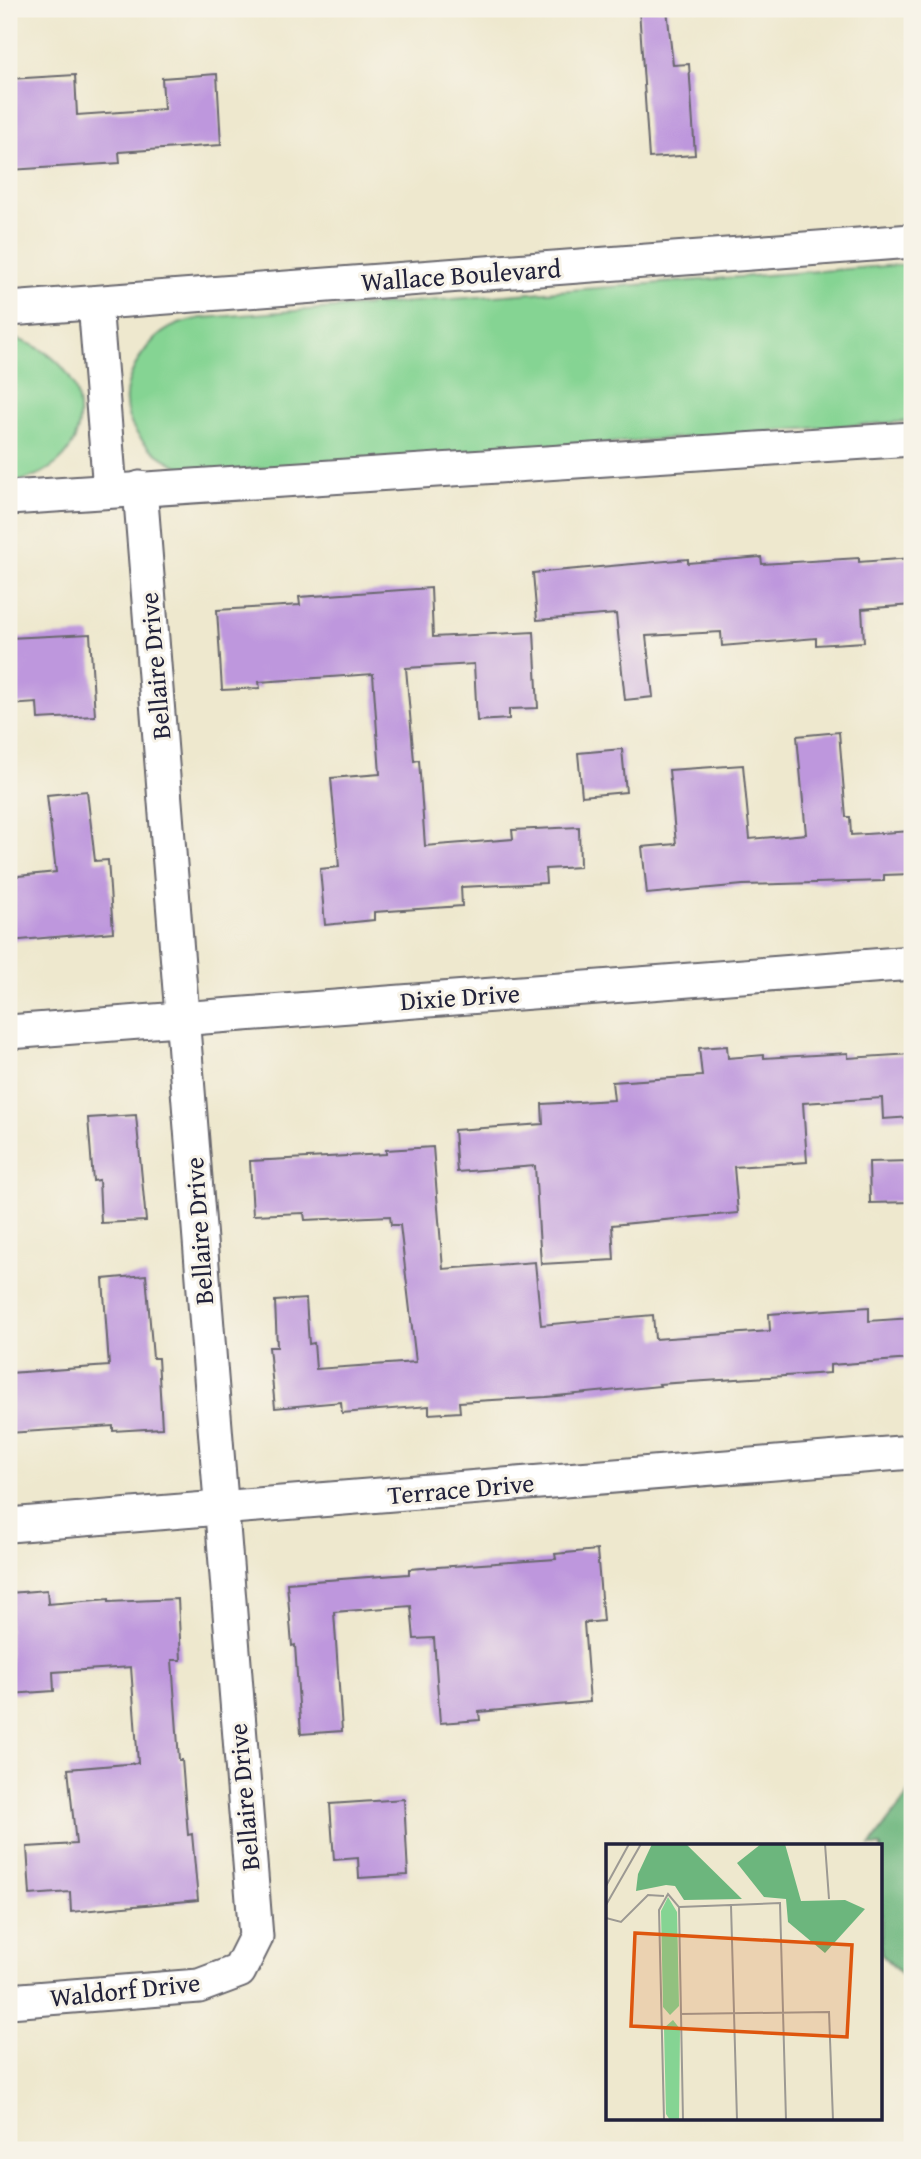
<svg xmlns="http://www.w3.org/2000/svg" width="921" height="2159" font-family="'Gentium Book Plus',serif">
	<style>
		.green { fill: #85d493; stroke: #547b67; stroke-width: 2 }
		.forest { fill: #6cb67d; stroke: #476c5c; stroke-width: 2 }
		.building { fill: #be97dd }
		.lines { fill: none; stroke-linecap: round; stroke-linejoin: round }
		.minor-casing { stroke: #69676e; stroke-width: 37 }
		.minor { stroke: #fff; stroke-width: 33 }
		.labels { text-anchor: middle; stroke-width: 6; stroke-linejoin: round; paint-order: stroke }
		.street-label { font-size: 26px; fill: #22223b; stroke: #f7f3e8 }
		.inset-road { fill: none; stroke: #9c9993; stroke-width: 2 }
		.view { fill: #de560e; fill-opacity: 0.15; stroke: #de560e; stroke-width: 3.5 }
		.inset-edge { fill: none; stroke: #22223b; stroke-width: 3.5 }
	</style>
	<rect width="100%" height="100%" fill="#f7f3e8"/>
	<filter id="ink" filterUnits="userSpaceOnUse"><feTurbulence type="fractalNoise" baseFrequency=".0143" numOctaves="2"/><feDisplacementMap in="SourceGraphic" scale="14" xChannelSelector="R" yChannelSelector="G"/><feConvolveMatrix kernelMatrix="1 2 1 2 8 2 1 2 1" color-interpolation-filters="sRGB"/></filter>
	<filter id="wash" filterUnits="userSpaceOnUse"><feTurbulence type="fractalNoise" baseFrequency=".00686" numOctaves="4" result="noise"/><feDisplacementMap in="SourceGraphic" scale="28" xChannelSelector="R" yChannelSelector="G"/><feGaussianBlur stdDeviation="1.57" result="paint"/><feColorMatrix in="noise" values="0 0 0 0 0 0 0 0 0 0 0 0 0 0 0 0 0 1.4 0 .05"/><feComposite in="paint" operator="in"/></filter>
	<g filter="url(#wash)">
		<rect width="100%" height="100%" fill="#eee8ce"/>
		<!-- green -->
		<g class="green">
			<path d="M 912,264 L 912,421 L 198,473 C 148,459 107,419 135,366 C 151,336 170,323 202,318 Z"/>
			<path d="M 9,337 C 45,346 77,369 79,409 C 80,423 77,438 69,450 C 55,471 31,478 9,485 Z"/>
		</g>
		<!-- forest -->
		<polygon class="forest" points="912,1789 912,1985 881,1954 881,1846 870,1846"/>
		<g id="blocks">
			<!-- building -->
			<g class="building">
				<polygon points="639,9 667,9 673,65 689,64 695,155 649,158"/>
				<polygon points="217,74 221,145 119,152 120,163 10,170 9,79 75,75 77,115 164,109 162,78"/>
				<polygon points="761,557 762,564 859,558 859,562 912,558 912,605 862,609 864,642 816,645 816,638 722,646 721,632 646,636 653,697 625,700 616,614 537,620 533,573 688,559 688,563"/>
				<polygon points="431,588 433,637 534,632 538,708 509,709 509,719 477,721 474,664 406,668 414,761 419,760 425,846 513,839 512,830 579,827 580,867 545,869 546,883 461,887 462,906 374,912 374,920 325,925 320,869 339,867 331,778 380,774 373,674 259,682 260,688 222,690 217,610 300,605 299,597"/>
				<polygon points="90,634 95,716 38,719 37,703 9,705 9,638"/>
				<polygon points="839,732 846,817 850,817 851,835 912,831 912,874 884,875 884,881 743,885 647,894 642,847 676,844 669,770 743,765 750,839 806,834 797,736"/>
				<polygon points="622,749 626,792 582,796 578,753"/>
				<polygon points="87,791 95,861 108,860 113,932 9,941 9,877 56,872 47,795"/>
				<polygon points="727,1046 728,1058 764,1055 764,1058 848,1053 848,1058 912,1054 912,1117 883,1119 882,1098 803,1103 807,1162 734,1167 738,1213 612,1225 614,1260 541,1264 535,1166 457,1172 454,1130 543,1124 542,1104 614,1100 612,1082 702,1076 699,1048"/>
				<polygon points="136,1115 146,1221 101,1223 99,1180 93,1181 88,1118"/>
				<polygon points="433,1147 443,1269 535,1262 541,1325 653,1315 655,1339 770,1331 769,1314 869,1307 869,1321 912,1318 912,1359 830,1365 830,1373 659,1384 660,1386 546,1397 459,1402 460,1412 429,1414 429,1406 342,1413 341,1402 275,1408 269,1347 277,1347 275,1301 306,1299 309,1344 314,1343 316,1369 416,1362 400,1225 391,1225 390,1216 305,1220 304,1213 253,1215 250,1161 386,1154 386,1150"/>
				<polygon points="911,1161 912,1202 870,1203 869,1162"/>
				<polygon points="146,1275 153,1358 158,1358 162,1428 113,1431 113,1426 9,1433 9,1373 109,1366 103,1279"/>
				<polygon points="597,1550 603,1621 584,1623 590,1702 479,1712 480,1720 440,1723 434,1638 414,1639 411,1606 334,1612 342,1731 301,1734 295,1645 292,1646 287,1583 409,1574 409,1569 556,1559 555,1554"/>
				<polygon points="47,1590 48,1604 109,1599 109,1602 178,1599 181,1660 172,1660 179,1760 182,1760 188,1835 192,1834 198,1900 71,1912 70,1892 30,1895 27,1847 76,1844 68,1769 138,1763 131,1667 53,1672 54,1691 10,1694 9,1593"/>
				<polygon points="404,1799 408,1875 359,1878 358,1858 334,1860 330,1804"/>
			</g>
		</g>
	</g>
	<g filter="url(#ink)">
		<use href="#blocks" fill-opacity="0" stroke="#69676e" stroke-width="2"/>
		<g class="lines">
			<defs>
				<g id="minor">
					<polyline points="95,303 110,490"/>
					<polyline points="9,309 912,241"/>
					<polyline points="9,498 912,439"/>
					<polyline points="9,1032 912,963"/>
					<polyline points="9,1525 912,1452"/>
					<path d="M 9,2001 L 199,1986 L 239,1971 L 256,1937 C 215,1454 180,971 140,488"/>
				</g>
			</defs>
			<!-- minor casing -->
			<use href="#minor" class="minor-casing"/>
			<!-- minor -->
			<use href="#minor" class="minor"/>
		</g>
	</g>
	<g class="labels">
		<!-- street labels -->
		<g class="street-label">
			<text transform="translate(461 275) rotate(-4)" y="9">Wallace Boulevard</text>
			<text transform="translate(155 666) rotate(-95)" y="9">Bellaire Drive</text>
			<text transform="translate(460 997) rotate(-4)" y="9">Dixie Drive</text>
			<text transform="translate(199 1231) rotate(-94)" y="9">Bellaire Drive</text>
			<text transform="translate(461 1489) rotate(-5)" y="9">Terrace Drive</text>
			<text transform="translate(244 1797) rotate(-95)" y="9">Bellaire Drive</text>
			<text transform="translate(125 1990) rotate(-6)" y="9">Waldorf Drive</text>
		</g>
	</g>
	<!-- overview -->
	<g transform="translate(606 1844)">
		<rect width="276" height="276" fill="#eee8ce"/>
		<path d="M 62,53 L 71,68 L 73,162 L 64,171 L 57,163 L 55,67 ZM 67,176 L 74,185 L 73,276 L 64,276 L 60,270 L 58,184 Z" fill="#85d493"/>
		<path d="M 46,0 L 80,0 L 136,55 L 78,56 L 69,42 L 60,41 L 30,47 L 32,30 ZM 155,0 L 179,0 L 195,57 L 239,56 L 259,65 L 219,109 L 182,78 L 180,55 L 158,53 L 131,19 Z" fill="#6cb67d"/>
		<path class="inset-road" d="M 219,0 L 223,55M 0,42 L 23,0M 0,61 L 35,0M 125,61 L 131,276M 73,63 L 174,59 L 180,276M 0,74 L 15,78 L 42,51 L 58,52M 74,170 L 223,168 L 227,276M 58,276 L 53,66 L 62,50 L 73,63 L 77,276"/>
		<path class="view" d="M 29,89 L 246,101 L 241,193 L 25,182 Z"/>
		<rect width="276" height="276" class="inset-edge"/>
	</g>
	<!-- margin -->
	<rect width="921" height="2159" fill="none" stroke="#f7f3e8" stroke-width="35"/>
</svg>
